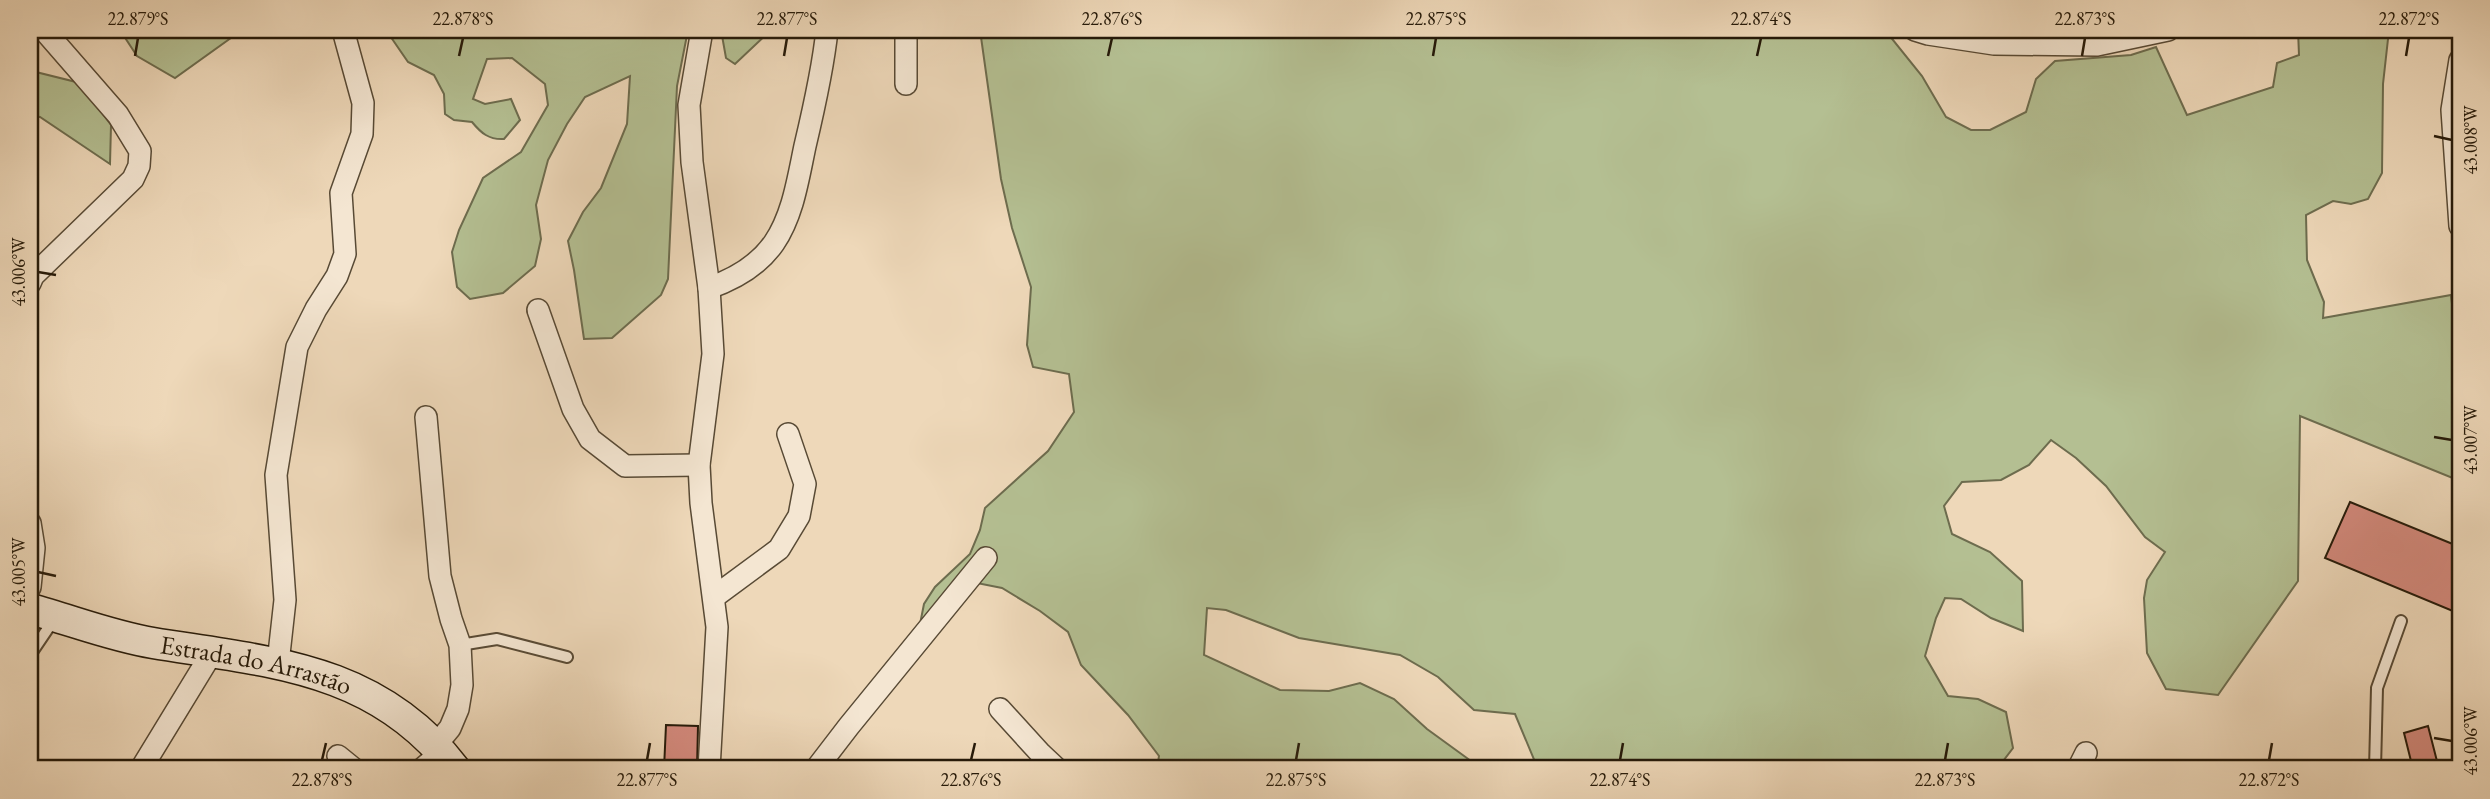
<svg xmlns="http://www.w3.org/2000/svg" width="2490" height="799" font-family="'EB Garamond',serif">
	<style>
		.green { fill: #b4bf92; stroke: #6d6c4e; stroke-width: 2 }
		.building { fill: #d3897c; stroke: #261a09; stroke-width: 2 }
		.lines { fill: none; stroke-linecap: round; stroke-linejoin: round }
		.lane-casing { stroke: #584a35; stroke-width: 14 }
		.street-casing { stroke: #584a35; stroke-width: 24 }
		.secondary-casing { stroke: #261a09; stroke-width: 33 }
		.lane { stroke: #f4e6d2; stroke-width: 10 }
		.street { stroke: #f4e6d2; stroke-width: 21 }
		.secondary { stroke: #f4e6d2; stroke-width: 30 }
		.ticks { fill: none; stroke: #261a09; stroke-width: 2.5 }
		.labels { text-anchor: middle; stroke-width: 5; stroke-linejoin: round; paint-order: stroke }
		.street-label { font-size: 26px; fill: #261a09; stroke: #f4e6d2 }
		.neatline { fill: none; stroke: #261a09; stroke-width: 2.5 }
		.ticks-label { font-size: 18px; text-anchor: middle; fill: #261a09 }
	</style>
	<rect width="100%" height="100%" fill="#eed8b9"/>
	<filter id="stains"><feTurbulence type="fractalNoise" baseFrequency=".00286" numOctaves="4"/><feColorMatrix values="0 0 0 0 .2 0 0 0 0 .09 0 0 0 0 .02 0 0 0 .5 -.17"/></filter>
	<radialGradient id="worn" r=".72"><stop offset=".6" stop-color="#630" stop-opacity="0"/><stop offset="1" stop-color="#630" stop-opacity=".3"/></radialGradient>
	<!-- green -->
	<g class="green">
		<polygon points="120,30 242,30 175,78 137,56"/>
		<path d="M 386,30 L 688,30 L 677,86 L 668,279 L 661,295 L 612,338 L 584,339 L 574,270 L 568,241 L 583,212 L 601,188 L 627,124 L 630,76 L 585,97 L 567,124 L 548,160 L 536,205 L 541,239 L 535,266 L 503,293 L 470,299 L 457,287 L 452,252 L 459,230 L 483,178 L 521,152 L 548,105 L 545,84 L 512,58 L 487,59 L 473,99 L 485,104 L 511,99 L 520,120 L 504,139 C 489,140 481,133 472,122 L 454,120 L 445,114 L 444,94 L 434,75 L 408,62 Z"/>
		<polygon points="721,30 771,30 735,64 726,58"/>
		<polygon points="980,30 1885,30 1922,76 1946,117 1971,130 1990,130 2026,112 2036,79 2055,61 2131,55 2156,47 2187,115 2273,87 2277,63 2299,55 2298,30 2389,30 2383,84 2382,173 2368,199 2351,204 2333,201 2306,215 2307,260 2324,302 2323,318 2451,295 2460,377 2460,481 2300,416 2298,581 2218,695 2166,689 2147,653 2144,598 2147,580 2165,552 2145,537 2106,486 2076,458 2051,440 2029,465 2001,480 1962,482 1944,506 1952,534 1990,552 2022,581 2023,631 1991,618 1961,599 1945,598 1936,618 1925,656 1948,696 1978,699 2006,712 2013,748 1997,769 1538,769 1515,714 1474,710 1438,677 1400,655 1299,638 1226,610 1207,608 1204,655 1280,690 1329,691 1360,683 1394,699 1427,729 1471,761 1467,769 1403,769 1393,766 1373,764 1372,769 1157,769 1159,756 1128,715 1081,665 1068,632 1040,611 1002,588 967,581 939,611 921,619 924,604 935,587 970,554 980,530 985,508 1048,451 1074,412 1069,374 1033,367 1027,345 1031,287 1012,228 1001,179"/>
		<polygon points="30,66 36,72 80,83 111,125 110,164 40,117 30,116"/>
	</g>
	<!-- building -->
	<g class="building">
		<polygon points="2350,502 2460,547 2460,614 2325,558"/>
		<polygon points="666,725 698,726 697,769 664,769"/>
		<polygon points="2428,726 2439,769 2413,769 2404,733"/>
	</g>
	<g class="lines">
		<defs>
			<g id="lane">
				<polyline points="460,645 497,639 567,657"/>
				<polyline points="30,655 55,618"/>
				<polyline points="2375,769 2377,688 2401,621"/>
			</g>
			<g id="street">
				<polyline points="702,30 689,105 692,162 709,288 713,354 699,465 701,503 717,627 709,769"/>
				<polyline points="1915,30 1928,34 1994,44 2097,45 2168,30"/>
				<polyline points="2460,60 2452,110 2460,226"/>
				<polyline points="906,84 906,30"/>
				<polyline points="30,283 33,276 133,179 139,166 140,151 118,115 44,30"/>
				<path d="M 709,288 C 735,279 758,266 774,243 C 793,215 798,179 805,146 C 814,108 823,69 827,30"/>
				<polyline points="538,310 573,409 590,439 625,466 699,465"/>
				<polyline points="426,417 440,576 451,619 460,645 462,685 458,709 450,728 436,745"/>
				<polyline points="30,523 34,548 30,587"/>
				<polyline points="714,597 779,549 799,516 805,484 788,434"/>
				<polyline points="278,663 285,600 276,475 297,347 316,309 337,276 345,254 341,193 362,134 363,103 343,30"/>
				<polyline points="1000,709 1041,754 1057,769"/>
				<polyline points="338,756 354,769"/>
				<polyline points="141,769 213,651"/>
				<polyline points="422,769 442,752"/>
				<polyline points="816,769 849,726 986,558"/>
				<polyline points="2078,769 2086,753"/>
			</g>
			<g id="secondary">
				<path id="s1" d="M 30,609 C 71,620 111,636 153,643 C 270,662 377,667 455,769"/>
			</g>
		</defs>
		<!-- lane casing -->
		<use href="#lane" class="lane-casing"/>
		<!-- street casing -->
		<use href="#street" class="street-casing"/>
		<!-- secondary casing -->
		<use href="#secondary" class="secondary-casing"/>
		<!-- lane -->
		<use href="#lane" class="lane"/>
		<!-- street -->
		<use href="#street" class="street"/>
		<!-- secondary -->
		<use href="#secondary" class="secondary"/>
	</g>
	<!-- ticks -->
	<path class="ticks" d="M 135,56 L 138,38M 459,56 L 463,38M 784,56 L 787,38M 1108,56 L 1112,38M 1433,56 L 1436,38M 1757,56 L 1761,38M 2082,56 L 2085,38M 2406,56 L 2409,38M 2434,136 L 2452,140M 38,272 L 56,275M 2434,437 L 2452,440M 38,572 L 56,576M 2434,738 L 2452,741M 322,760 L 326,743M 647,760 L 650,743M 971,760 L 975,743M 1296,760 L 1299,743M 1620,760 L 1623,743M 1945,760 L 1948,743M 2269,760 L 2272,743"/>
	<g class="labels">
		<!-- street labels -->
		<g class="street-label">
			<text dy="9" stroke="none"><textPath href="#s1" startOffset="233">Estrada do Arrastão</textPath></text>
		</g>
	</g>
	<!-- margin -->
	<rect width="2490" height="799" fill="none" stroke="#eed8b9" stroke-width="77"/>
	<rect x="38" y="38" width="2414" height="722" class="neatline"/>
	<g class="ticks-label">
		<text x="138" y="25">22.879°S</text>
		<text x="463" y="25">22.878°S</text>
		<text x="787" y="25">22.877°S</text>
		<text x="1112" y="25">22.876°S</text>
		<text x="1436" y="25">22.875°S</text>
		<text x="1761" y="25">22.874°S</text>
		<text x="2085" y="25">22.873°S</text>
		<text x="2409" y="25">22.872°S</text>
		<text transform="translate(2471 140) rotate(-90)" y="6">43.008°W</text>
		<text transform="translate(19 272) rotate(-90)" y="6">43.006°W</text>
		<text transform="translate(2471 440) rotate(-90)" y="6">43.007°W</text>
		<text transform="translate(19 572) rotate(-90)" y="6">43.005°W</text>
		<text transform="translate(2471 741) rotate(-90)" y="6">43.006°W</text>
		<text x="322" y="786">22.878°S</text>
		<text x="647" y="786">22.877°S</text>
		<text x="971" y="786">22.876°S</text>
		<text x="1296" y="786">22.875°S</text>
		<text x="1620" y="786">22.874°S</text>
		<text x="1945" y="786">22.873°S</text>
		<text x="2269" y="786">22.872°S</text>
	</g>
	<rect width="100%" height="100%" filter="url(#stains)"/>
	<rect width="100%" height="100%" fill="url(#worn)"/>
</svg>
